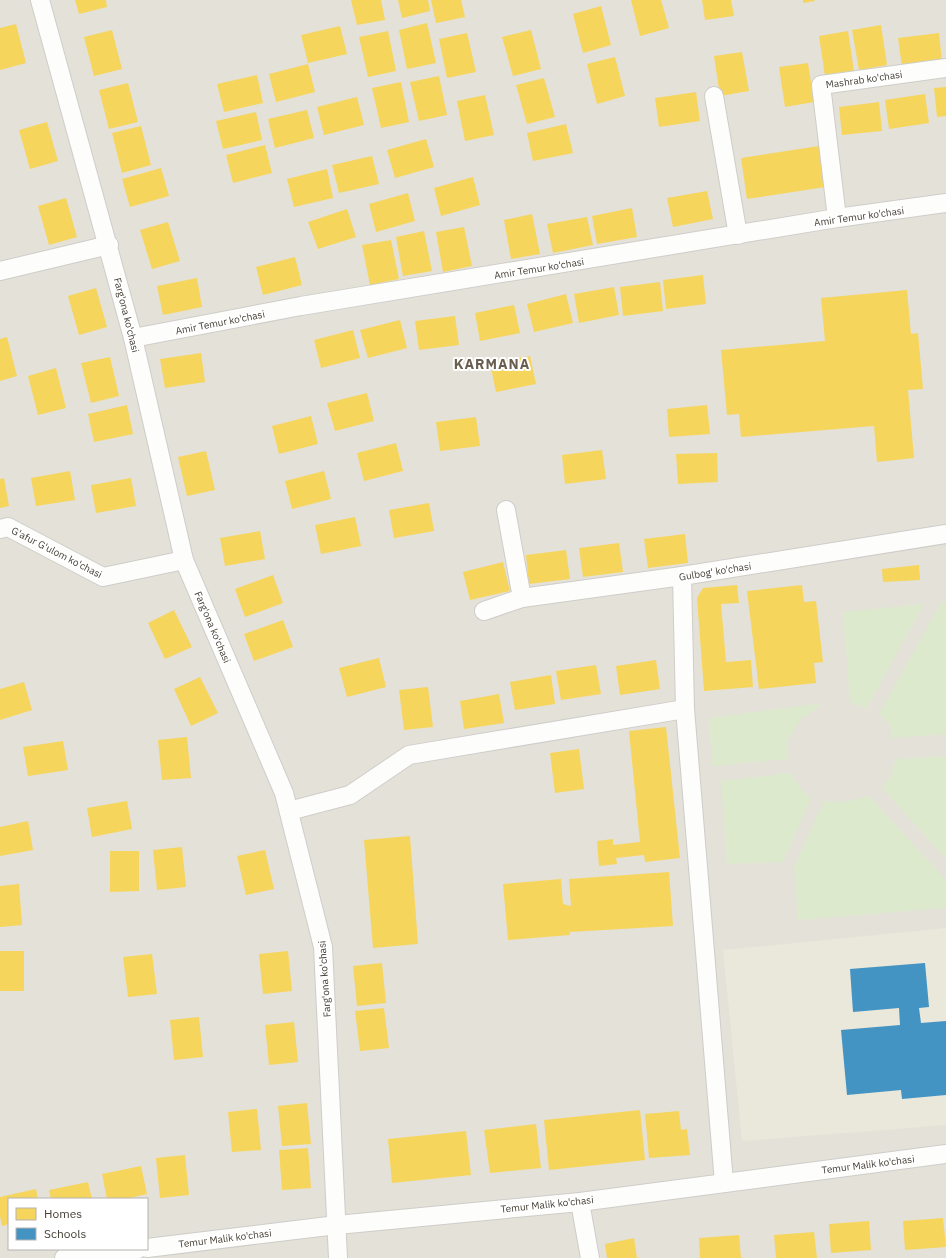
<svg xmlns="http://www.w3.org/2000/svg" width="946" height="1258" font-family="'IBM Plex Sans',sans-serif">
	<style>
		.residential { fill: #e4e1d9; fill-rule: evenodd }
		.education { fill: #eae7db }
		.green { fill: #dde9cd }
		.homes { fill: #f6d55c }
		.schools { fill: #4393c3 }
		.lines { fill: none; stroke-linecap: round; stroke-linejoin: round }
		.minor-casing { stroke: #cecdc9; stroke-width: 20 }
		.minor { stroke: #fdfdfc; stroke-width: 18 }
		.labels { text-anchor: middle; stroke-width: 4; stroke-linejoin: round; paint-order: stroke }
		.street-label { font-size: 10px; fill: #464137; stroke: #fff }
		.district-label { font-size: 14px; font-weight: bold; letter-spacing: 1px; fill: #685e4f; stroke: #fff }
	</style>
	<rect width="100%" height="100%" fill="#f0efeb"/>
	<!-- residential -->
	<path class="residential" d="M 0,0 L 946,0 L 946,1258 L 0,1258 ZM 9,1199 L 147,1199 L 147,1249 L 9,1249 Z"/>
	<!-- education -->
	<polygon class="education" points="946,928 946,1125 742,1141 723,950"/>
	<!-- green -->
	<g class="green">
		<polygon points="946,602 946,734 892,738 889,723 879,714 941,603"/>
		<polygon points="924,604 866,709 850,702 843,612"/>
		<polygon points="824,703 801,719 788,740 788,759 712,766 709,718"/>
		<polygon points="946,756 946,859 882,788 891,776 896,759"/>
		<polygon points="791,773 799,787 811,798 783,862 727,864 721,781"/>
		<polygon points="869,796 946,880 946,908 798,920 794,867 824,801 846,802"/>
	</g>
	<!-- homes -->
	<g class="homes">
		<polygon points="75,0 106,0 107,7 79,14"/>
		<polygon points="351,0 381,0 385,20 357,25"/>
		<polygon points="398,0 428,0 430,11 402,18"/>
		<polygon points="431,0 461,0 465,17 436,23"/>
		<polygon points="631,0 661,0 669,28 640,36"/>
		<polygon points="702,0 731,0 734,16 705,20"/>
		<polygon points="803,0 814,0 815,1 803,3"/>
		<polygon points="601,6 611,45 583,53 573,14"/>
		<polygon points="427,23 436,63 407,69 399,30"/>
		<polygon points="16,24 26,63 0,70 0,28"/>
		<polygon points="881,25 887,65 859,70 852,30"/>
		<polygon points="340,26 347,54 308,63 301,35"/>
		<polygon points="112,30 122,69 94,76 84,37"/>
		<polygon points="531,30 541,69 513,76 502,37"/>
		<polygon points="388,31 396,71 368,77 359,37"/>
		<polygon points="848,31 854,71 825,76 819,36"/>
		<polygon points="467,33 476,72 447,78 439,39"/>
		<polygon points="939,33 942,62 902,67 898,38"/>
		<polygon points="742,52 749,91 720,96 714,56"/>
		<polygon points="615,57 625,96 597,104 587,64"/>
		<polygon points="808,63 814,102 785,107 779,67"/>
		<polygon points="308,64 315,92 276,102 269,74"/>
		<polygon points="257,75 263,103 224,112 217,84"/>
		<polygon points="439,76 447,115 419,121 410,82"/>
		<polygon points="544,78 555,117 527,124 516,85"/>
		<polygon points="401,82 409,122 381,128 372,88"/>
		<polygon points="128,83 138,122 109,129 99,90"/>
		<polygon points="946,87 946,116 937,117 934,88"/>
		<polygon points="696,92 700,121 659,127 655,98"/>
		<polygon points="925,94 929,123 889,129 885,100"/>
		<polygon points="485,95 494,135 465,141 457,101"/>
		<polygon points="357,97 364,125 324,135 317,107"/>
		<polygon points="879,102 882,131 842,135 839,107"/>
		<polygon points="307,110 314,138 275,148 268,119"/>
		<polygon points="256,112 262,140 223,149 216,121"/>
		<polygon points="47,122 58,161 30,169 19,130"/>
		<polygon points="566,124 573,153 533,161 527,133"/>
		<polygon points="141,126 151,165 122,173 112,133"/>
		<polygon points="426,139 434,167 395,178 387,150"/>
		<polygon points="265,145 272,173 233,183 226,155"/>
		<polygon points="819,146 825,187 747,199 741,158"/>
		<polygon points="372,156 379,184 339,193 332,165"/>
		<polygon points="161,168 169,196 130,207 122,179"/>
		<polygon points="327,169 333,198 294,207 287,179"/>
		<polygon points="473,177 480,205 441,216 434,188"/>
		<polygon points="707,191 713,219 673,227 667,198"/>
		<polygon points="408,193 415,221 376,232 369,204"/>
		<polygon points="66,198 77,237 49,245 38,206"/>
		<polygon points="632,208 637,237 597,244 592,216"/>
		<polygon points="347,209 356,237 318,249 308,222"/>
		<polygon points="532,214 540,254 511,259 504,220"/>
		<polygon points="587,217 593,245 553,253 547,224"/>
		<polygon points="168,222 180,261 152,269 140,230"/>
		<polygon points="464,227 472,266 443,272 436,232"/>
		<polygon points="424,231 432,271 403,276 396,237"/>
		<polygon points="391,240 399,279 370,285 362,245"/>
		<polygon points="295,257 302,285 263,295 256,267"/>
		<polygon points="703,275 706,304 666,309 663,280"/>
		<polygon points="197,278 202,307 163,315 157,286"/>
		<polygon points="660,282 663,311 623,316 620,287"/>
		<polygon points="614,287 619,315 579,323 574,294"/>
		<polygon points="96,288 107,327 79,335 68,296"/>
		<polygon points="907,290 911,334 918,333 923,389 908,390 914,458 877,462 874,426 741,437 739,414 727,415 721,350 825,341 821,298"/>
		<polygon points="566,294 573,323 534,332 527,304"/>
		<polygon points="514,305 520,333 480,341 475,313"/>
		<polygon points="455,316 459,345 419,350 415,321"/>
		<polygon points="400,320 407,348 368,358 360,330"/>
		<polygon points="353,330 360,358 321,368 314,340"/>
		<polygon points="7,337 17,376 0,381 0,339"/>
		<polygon points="201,353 205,382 165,388 160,359"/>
		<polygon points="530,356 536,384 496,392 490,363"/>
		<polygon points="110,357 119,396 91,403 81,363"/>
		<polygon points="56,368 66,408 38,415 28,376"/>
		<polygon points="367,393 374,421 335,431 327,403"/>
		<polygon points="127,405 133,434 94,442 88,414"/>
		<polygon points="707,405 710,434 669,437 667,409"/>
		<polygon points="311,416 318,444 279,454 272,426"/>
		<polygon points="476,417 480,446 440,451 436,422"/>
		<polygon points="396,443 403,471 364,481 357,453"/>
		<polygon points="602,450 606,479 565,484 562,455"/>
		<polygon points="206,451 215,490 187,496 178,457"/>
		<polygon points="717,453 718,482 678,484 676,454"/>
		<polygon points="70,471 75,500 36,506 31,478"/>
		<polygon points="324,471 331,499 292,509 285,481"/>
		<polygon points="4,478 9,506 0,508 0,479"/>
		<polygon points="131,478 136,506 96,513 91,485"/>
		<polygon points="429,503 434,531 394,538 389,510"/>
		<polygon points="355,517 361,546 321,554 315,525"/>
		<polygon points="260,531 265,559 225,566 220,538"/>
		<polygon points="685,534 688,563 648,568 644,539"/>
		<polygon points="619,543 623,572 583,577 579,548"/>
		<polygon points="566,550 570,579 529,584 526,555"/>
		<polygon points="503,562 510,591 470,600 463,572"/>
		<polygon points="919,565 920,580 883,582 882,569"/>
		<polygon points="273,575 283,603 245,617 235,589"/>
		<polygon points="737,585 739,603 721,604 726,662 751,660 753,687 704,691 697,598 703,588"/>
		<polygon points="802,585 804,602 816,601 823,662 814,663 816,683 759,689 747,591"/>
		<polygon points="174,610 192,647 165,659 148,623"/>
		<polygon points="283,620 293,647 254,661 244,634"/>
		<polygon points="379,658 386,687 347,697 339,668"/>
		<polygon points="656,660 660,689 620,695 616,666"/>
		<polygon points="596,665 601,694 561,700 556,671"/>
		<polygon points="551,675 555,704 515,710 510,682"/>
		<polygon points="200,677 218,713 191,726 174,689"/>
		<polygon points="24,682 32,710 0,720 0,689"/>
		<polygon points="428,687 433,727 404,730 399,690"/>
		<polygon points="499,694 504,723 464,729 460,701"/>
		<polygon points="666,727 680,858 645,862 644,855 616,858 617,864 599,866 597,841 613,839 613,845 640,842 629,731"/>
		<polygon points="187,737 191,778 162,780 158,740"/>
		<polygon points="63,741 68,770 28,776 23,747"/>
		<polygon points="579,749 584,789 555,793 550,753"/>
		<polygon points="127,801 132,829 92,837 87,808"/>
		<polygon points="28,821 33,850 0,856 0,827"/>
		<polygon points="410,836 418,944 373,948 364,840"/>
		<polygon points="182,847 186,887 157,890 153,850"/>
		<polygon points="265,850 274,889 246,895 237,856"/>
		<polygon points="110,851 139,851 139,891 110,892"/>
		<polygon points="669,872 673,926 570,932 569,917 570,935 508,940 503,884 561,879 563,904 571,906 569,879"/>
		<polygon points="19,884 22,925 0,927 0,886"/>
		<rect x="0" y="951" width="24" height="40"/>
		<polygon points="288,951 292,991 263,994 259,954"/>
		<polygon points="152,954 157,994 128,997 123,957"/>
		<polygon points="382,963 386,1003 357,1006 353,966"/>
		<polygon points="384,1008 389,1048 360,1051 355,1011"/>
		<polygon points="199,1017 203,1057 174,1060 170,1020"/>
		<polygon points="294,1022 298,1062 269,1065 265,1025"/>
		<polygon points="307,1103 311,1144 282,1146 278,1106"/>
		<polygon points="257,1109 261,1150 232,1152 228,1112"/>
		<polygon points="640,1110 645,1160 549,1170 544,1120"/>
		<polygon points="679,1111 681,1130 687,1129 690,1155 649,1158 645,1114"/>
		<polygon points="536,1124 541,1168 490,1173 484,1130"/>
		<polygon points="466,1131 471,1175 392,1183 388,1139"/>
		<polygon points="308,1148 311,1188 282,1190 279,1150"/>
		<polygon points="185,1155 189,1195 160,1198 156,1158"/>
		<polygon points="141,1166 147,1194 125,1199 107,1199 102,1174"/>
		<polygon points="88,1182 92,1199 51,1199 49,1190"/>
		<polygon points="36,1189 38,1199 9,1199 9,1224 2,1226 0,1216 0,1197"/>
		<polygon points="943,1218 946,1247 905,1250 903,1221"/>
		<polygon points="869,1221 871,1250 831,1253 829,1224"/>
		<polygon points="814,1232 817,1258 776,1258 774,1235"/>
		<polygon points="739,1235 741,1258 700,1258 699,1238"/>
		<polygon points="634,1238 637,1258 607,1258 605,1244"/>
	</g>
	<!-- schools -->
	<polygon class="schools" points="925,963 929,1007 919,1008 921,1023 946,1021 946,1095 902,1099 901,1090 847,1095 841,1030 900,1025 899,1008 853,1012 850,969"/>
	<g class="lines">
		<defs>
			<g id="minor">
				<polyline points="40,0 133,338 184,560 284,793 323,947 338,1258"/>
				<polyline points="714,96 738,235"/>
				<polyline points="837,218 821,85 946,68"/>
				<polyline points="0,271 109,245"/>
				<polyline points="133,338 301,306 837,218 946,203"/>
				<polyline points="506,510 522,598"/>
				<polyline points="0,529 8,527 103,577 184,560"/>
				<polyline points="682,576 685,709 724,1183"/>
				<polyline points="484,611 522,598 682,576 946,534"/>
				<polyline points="289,811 350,795 409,755 685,709"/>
				<polyline points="580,1202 590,1258"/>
				<polyline points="147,1248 337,1225 580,1202 946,1154"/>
				<polyline points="64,1258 138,1249"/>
			</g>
		</defs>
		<!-- minor casing -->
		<use href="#minor" class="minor-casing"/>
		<!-- minor -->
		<use href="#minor" class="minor"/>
	</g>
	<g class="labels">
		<!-- street labels -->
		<g class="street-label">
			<text transform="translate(864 79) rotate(-8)" y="4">Mashrab ko'chasi</text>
			<text transform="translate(859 216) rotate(-8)" y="4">Amir Temur ko'chasi</text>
			<text transform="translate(539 268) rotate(-9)" y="4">Amir Temur ko'chasi</text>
			<text transform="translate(127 315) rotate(76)" y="4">Farg'ona ko'chasi</text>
			<text transform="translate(220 322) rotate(-11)" y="4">Amir Temur ko'chasi</text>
			<text transform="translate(57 552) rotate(27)" y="4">G'afur G'ulom ko'chasi</text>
			<text transform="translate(715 571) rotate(-9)" y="4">Gulbog' ko'chasi</text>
			<text transform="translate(213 627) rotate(67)" y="4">Farg'ona ko'chasi</text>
			<text transform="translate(324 979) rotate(-94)" y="4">Farg'ona ko'chasi</text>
			<text transform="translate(868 1164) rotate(-7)" y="4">Temur Malik ko'chasi</text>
			<text transform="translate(547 1204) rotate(-6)" y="4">Temur Malik ko'chasi</text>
			<text transform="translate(225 1238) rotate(-7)" y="4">Temur Malik ko'chasi</text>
		</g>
		<!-- district labels -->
		<g class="district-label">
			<text x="492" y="369">KARMANA</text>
		</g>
	</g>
	<!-- legend -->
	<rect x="8" y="1198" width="140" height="52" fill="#ffffff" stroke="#b5b3af"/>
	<rect x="16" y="1208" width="20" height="12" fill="#f6d55c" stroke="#b5b3af"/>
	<text x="44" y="1218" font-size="12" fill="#464137">Homes</text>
	<rect x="16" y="1228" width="20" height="12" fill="#4393c3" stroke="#b5b3af"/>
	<text x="44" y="1238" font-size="12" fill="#464137">Schools</text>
</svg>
